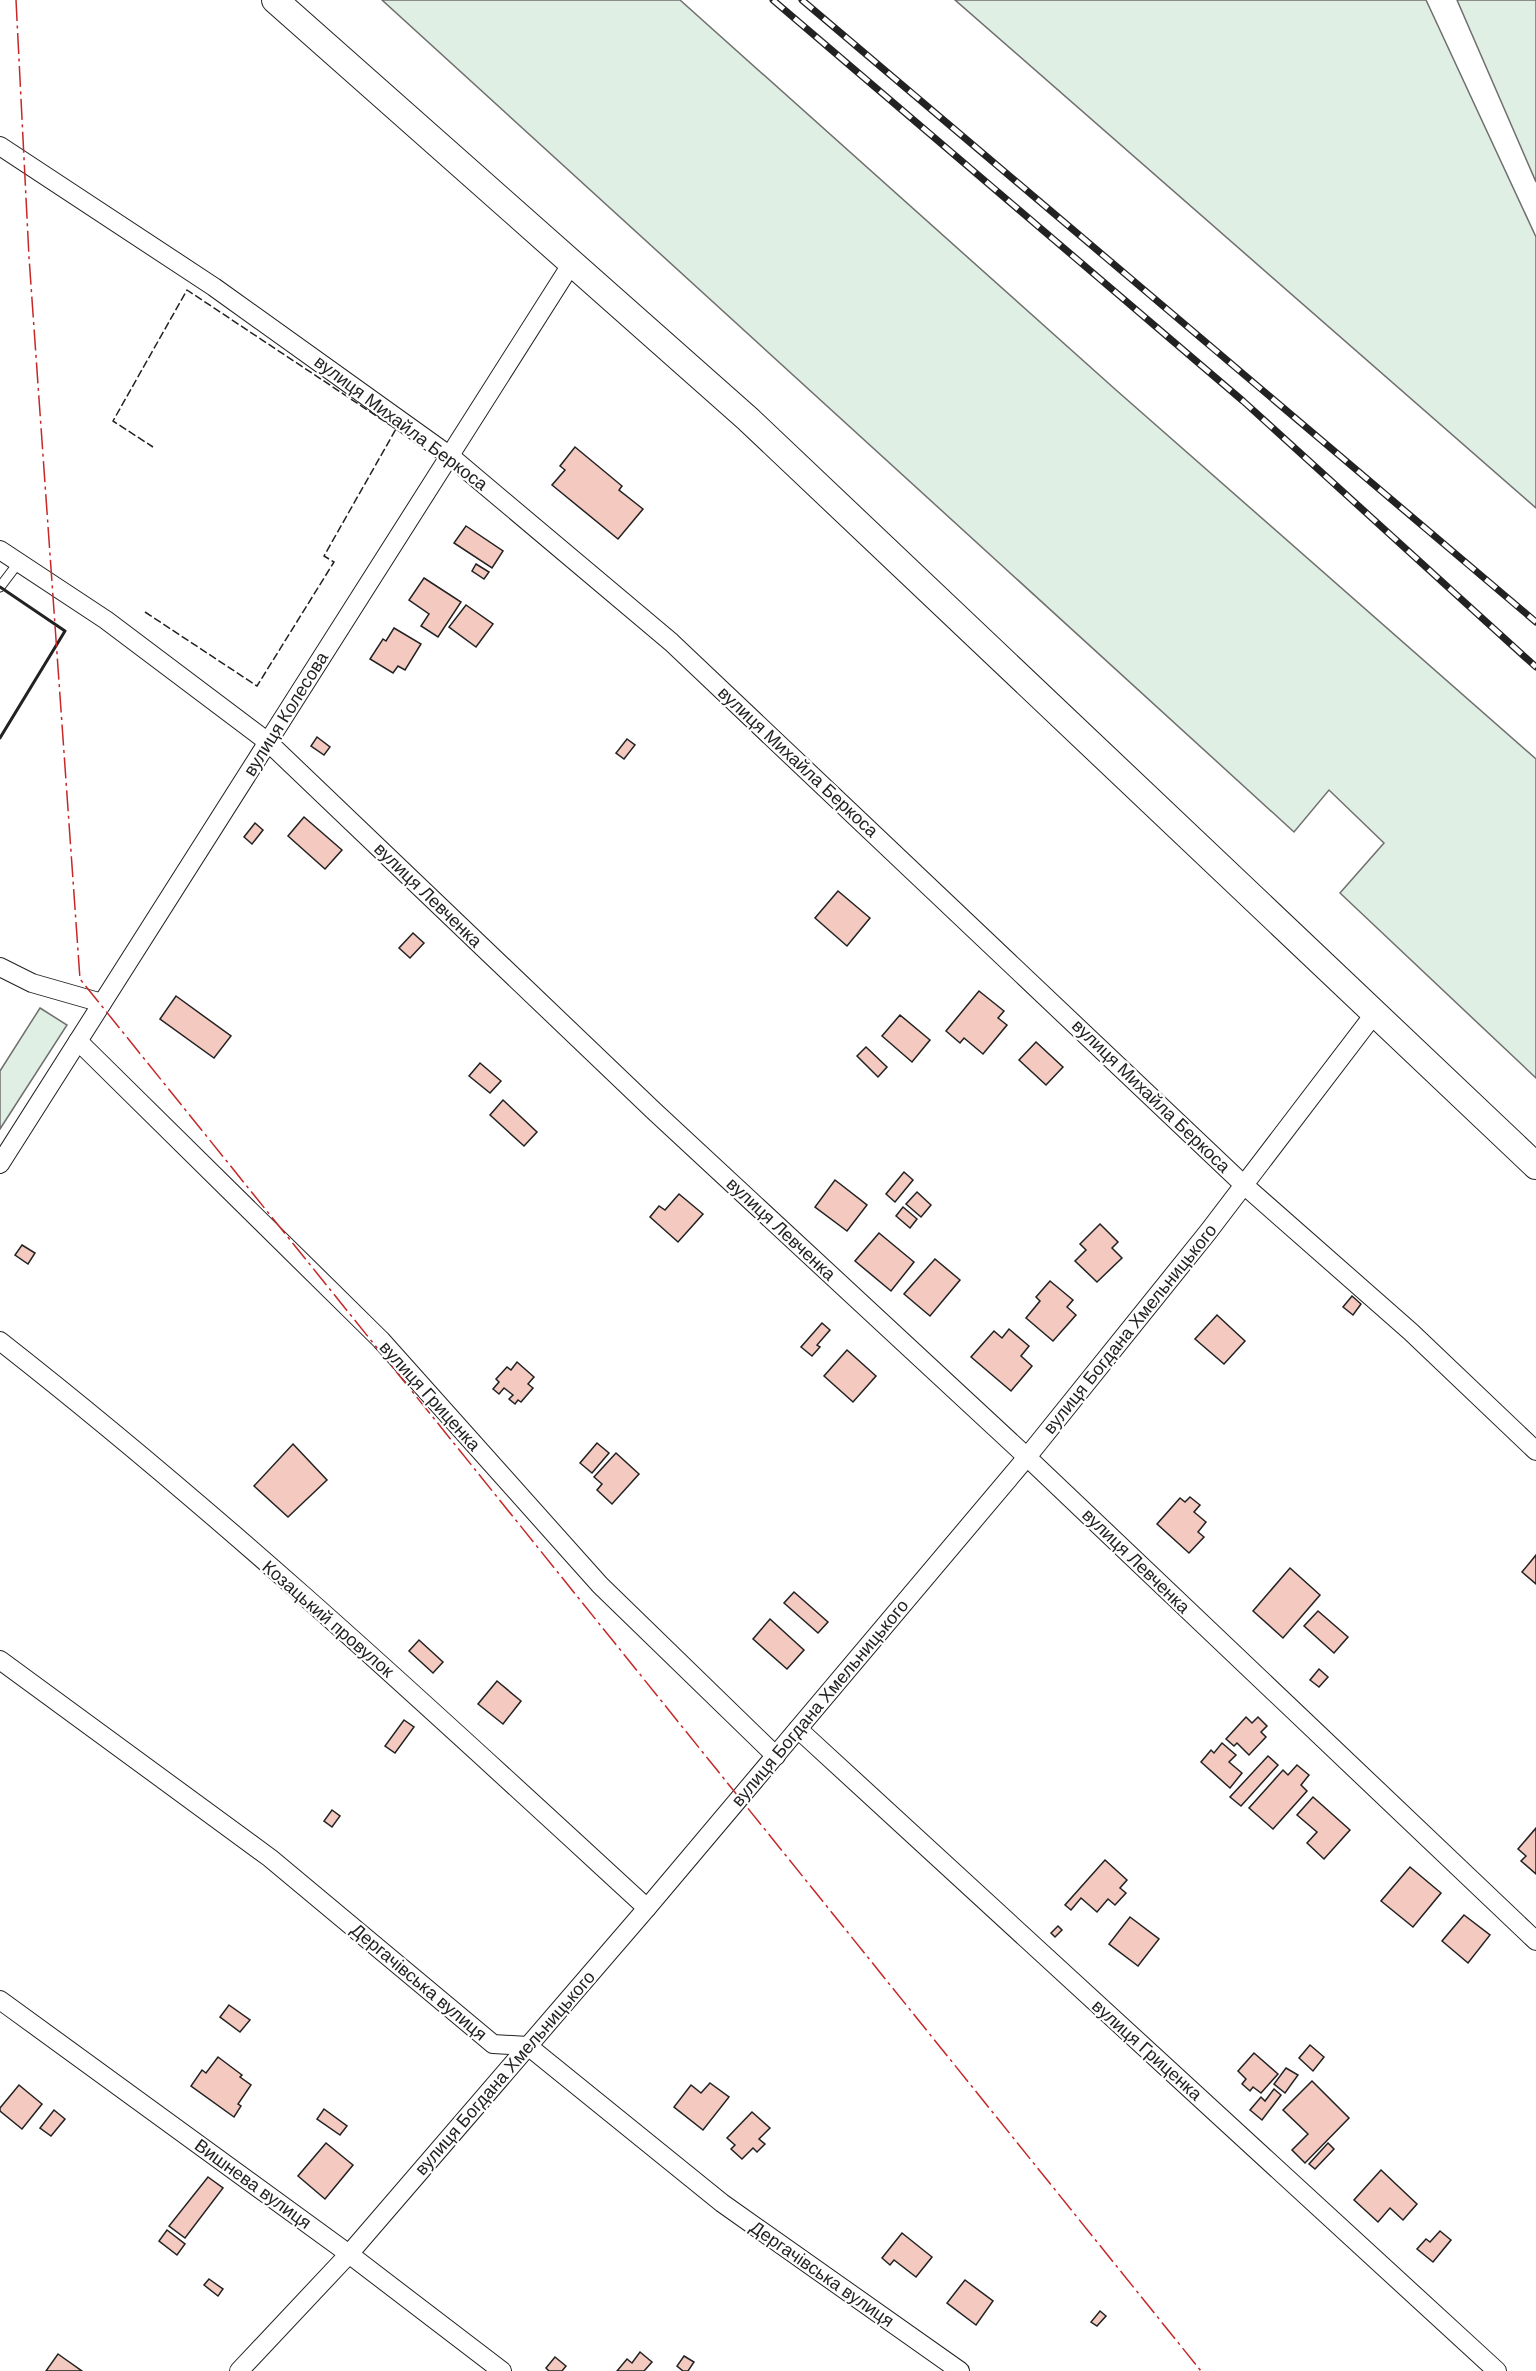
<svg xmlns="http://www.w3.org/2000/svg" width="1536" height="2371" font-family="'DM Sans',sans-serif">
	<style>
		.green { fill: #e0efe3; stroke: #6f6f6f; stroke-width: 1.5 }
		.building { fill: #f3c9c0; stroke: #222; stroke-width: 1.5 }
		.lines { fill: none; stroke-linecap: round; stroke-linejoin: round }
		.lane-casing { stroke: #222; stroke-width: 11 }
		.street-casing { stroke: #222; stroke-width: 20 }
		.secondary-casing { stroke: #222; stroke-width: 28 }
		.lane { stroke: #fff; stroke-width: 9 }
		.street { stroke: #fff; stroke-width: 18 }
		.secondary { stroke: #fff; stroke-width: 26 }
		.rail-casing { stroke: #222; stroke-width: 7 }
		.rail { stroke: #fff; stroke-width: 4.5; stroke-dasharray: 14; stroke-linecap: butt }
		.fence { stroke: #222; stroke-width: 1.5; stroke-dasharray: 8 3; stroke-linecap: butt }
		.wall { stroke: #222; stroke-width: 3 }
		.power { stroke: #c62828; stroke-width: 1.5; stroke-dasharray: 21 4.5 3 4.5; stroke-linecap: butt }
		.labels { text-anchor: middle; stroke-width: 4.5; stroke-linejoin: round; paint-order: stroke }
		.street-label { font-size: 18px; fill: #222; stroke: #fff }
	</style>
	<rect width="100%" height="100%" fill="#fff"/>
	<!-- green -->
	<g class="green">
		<polygon points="382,0 680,0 1116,390 1536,759 1536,1078 1340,893 1384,843 1329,790 1294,832"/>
		<polygon points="955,0 1426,0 1536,237 1536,508"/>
		<polygon points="1457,0 1536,0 1536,182"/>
		<polygon points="40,1008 67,1025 0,1129 0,1071"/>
	</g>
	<!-- building -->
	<g class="building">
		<polygon points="575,447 622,486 619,490 643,509 618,539 552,485 565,470 560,466"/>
		<polygon points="466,526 503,551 492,568 454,543"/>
		<polygon points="476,564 489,572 484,579 472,571"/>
		<polygon points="424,578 461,602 438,637 421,626 429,614 409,600"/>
		<polygon points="466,605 493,624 476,647 449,627"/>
		<polygon points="394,628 421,644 405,670 398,666 393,673 370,659 383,639 386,641"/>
		<polygon points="317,737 330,747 324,755 311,746"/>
		<polygon points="627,739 635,745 624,759 616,753"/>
		<polygon points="304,817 342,850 325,869 288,836"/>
		<polygon points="255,823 263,830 252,844 244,837"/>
		<polygon points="838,891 870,918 847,946 815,918"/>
		<polygon points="413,933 424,943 410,958 399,948"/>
		<polygon points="979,991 1004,1011 998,1018 1007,1025 983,1054 964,1038 960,1043 946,1031"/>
		<polygon points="176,996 231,1036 214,1058 160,1019"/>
		<polygon points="900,1015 930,1040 912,1062 882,1036"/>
		<polygon points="1036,1042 1063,1067 1046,1085 1019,1060"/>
		<polygon points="866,1047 887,1067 878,1077 857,1056"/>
		<polygon points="480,1063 501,1081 490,1093 469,1076"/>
		<polygon points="503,1100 537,1132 524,1146 490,1115"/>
		<polygon points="904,1172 913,1180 895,1202 886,1194"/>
		<polygon points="835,1180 867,1205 847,1231 815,1207"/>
		<polygon points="917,1192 931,1205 921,1217 906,1204"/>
		<polygon points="679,1194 703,1214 678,1242 650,1217 659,1206 665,1210"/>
		<polygon points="903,1207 917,1219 910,1228 896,1216"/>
		<polygon points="1100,1224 1118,1242 1112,1248 1122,1258 1097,1282 1075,1261 1086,1250 1080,1244"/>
		<polygon points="879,1233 914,1262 891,1291 855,1261"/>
		<polygon points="22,1245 35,1253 28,1264 15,1255"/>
		<polygon points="935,1259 960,1280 930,1316 904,1294"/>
		<polygon points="1050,1281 1073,1300 1067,1307 1076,1315 1053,1341 1026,1318 1040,1301 1036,1297"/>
		<polygon points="1352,1296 1361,1304 1353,1315 1343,1307"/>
		<polygon points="1217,1315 1245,1341 1224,1364 1195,1339"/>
		<polygon points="822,1323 830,1330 817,1345 820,1347 812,1356 801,1347"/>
		<polygon points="1009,1329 1029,1346 1021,1356 1032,1366 1011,1391 971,1357 994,1331 1002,1338"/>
		<polygon points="847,1350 876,1376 853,1402 824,1376"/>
		<polygon points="517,1362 534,1377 528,1384 533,1388 521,1402 518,1400 515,1404 509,1399 513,1395 504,1388 499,1394 493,1389 499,1382 496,1379 507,1367 511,1370"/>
		<polygon points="597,1443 609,1453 592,1473 580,1463"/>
		<polygon points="293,1444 327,1480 288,1517 254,1486"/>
		<polygon points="616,1453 639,1474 612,1504 597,1490 602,1484 594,1477"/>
		<polygon points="1190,1497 1200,1505 1194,1512 1206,1522 1198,1532 1204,1537 1189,1553 1157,1524 1180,1498 1185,1502"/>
		<polygon points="1536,1555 1536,1584 1522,1572"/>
		<polygon points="1290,1568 1320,1595 1283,1638 1253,1611"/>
		<polygon points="794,1592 828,1622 818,1633 784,1603"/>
		<polygon points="1318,1611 1348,1637 1334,1653 1304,1626"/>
		<polygon points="770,1619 804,1650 787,1669 753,1639"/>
		<polygon points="419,1640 443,1662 433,1673 409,1651"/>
		<polygon points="1319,1669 1328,1677 1319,1687 1310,1680"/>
		<polygon points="497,1681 521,1701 503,1724 478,1704"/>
		<polygon points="1246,1717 1252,1723 1258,1717 1267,1726 1261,1732 1266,1737 1249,1755 1237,1743 1234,1746 1226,1739"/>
		<polygon points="404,1720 414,1727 395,1753 385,1746"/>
		<polygon points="1222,1743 1236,1755 1229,1762 1242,1773 1230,1788 1201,1762 1211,1750 1214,1753"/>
		<polygon points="1268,1756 1278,1765 1241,1806 1230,1797"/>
		<polygon points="1297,1765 1309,1775 1301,1785 1307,1791 1273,1829 1249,1808 1283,1770 1288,1775"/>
		<polygon points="1313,1797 1350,1830 1324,1859 1307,1843 1317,1832 1297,1815"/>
		<polygon points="332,1810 340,1816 332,1827 324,1821"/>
		<polygon points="1536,1828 1536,1874 1521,1861 1526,1856 1518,1849"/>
		<polygon points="1105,1860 1127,1880 1120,1888 1126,1893 1115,1905 1108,1899 1097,1912 1081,1898 1071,1910 1065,1905"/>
		<polygon points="1410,1867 1441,1893 1413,1927 1381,1901"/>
		<polygon points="1464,1915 1490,1935 1468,1963 1442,1941"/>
		<polygon points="1130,1917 1159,1939 1138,1966 1109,1944"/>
		<polygon points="1058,1926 1062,1930 1055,1937 1051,1933"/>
		<polygon points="229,2005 250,2020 240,2032 220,2017"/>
		<polygon points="1310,2045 1324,2057 1313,2071 1299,2058"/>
		<polygon points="1254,2053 1278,2074 1261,2093 1253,2087 1250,2091 1242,2084 1246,2079 1238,2071"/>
		<polygon points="218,2057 242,2075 240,2077 251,2085 238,2104 241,2106 234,2117 191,2086 202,2070 206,2073"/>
		<polygon points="1286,2068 1298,2075 1285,2093 1274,2084"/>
		<polygon points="1312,2081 1349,2118 1305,2163 1292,2150 1308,2134 1283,2110"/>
		<polygon points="710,2083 729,2097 703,2130 674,2107 691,2085 701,2093"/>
		<polygon points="19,2085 42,2104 22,2129 0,2111 0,2108"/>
		<polygon points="1274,2089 1281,2095 1262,2120 1250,2110 1261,2097 1265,2101"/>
		<polygon points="324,2109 347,2126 340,2135 317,2119"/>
		<polygon points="54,2110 65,2119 51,2136 40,2128"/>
		<polygon points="752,2112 770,2128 759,2139 765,2144 757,2152 753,2148 742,2159 731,2149 735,2145 727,2138"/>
		<polygon points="326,2143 353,2165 325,2199 298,2176"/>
		<polygon points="1328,2143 1334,2149 1315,2169 1309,2164"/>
		<polygon points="1381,2170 1417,2204 1403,2220 1390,2208 1378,2222 1354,2200"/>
		<polygon points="208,2177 223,2188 185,2238 169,2226"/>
		<polygon points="167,2230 185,2244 177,2255 159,2241"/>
		<polygon points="1440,2231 1451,2240 1433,2262 1417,2249 1426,2239 1430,2242"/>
		<polygon points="902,2233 932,2257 916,2277 894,2260 890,2265 882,2258"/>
		<polygon points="209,2279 223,2289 218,2296 204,2285"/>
		<polygon points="965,2280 993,2301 976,2325 947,2303"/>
		<polygon points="1100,2311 1106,2316 1097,2326 1091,2322"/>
		<polygon points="640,2352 652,2362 644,2371 617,2371 627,2359 632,2363"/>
		<polygon points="58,2354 82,2371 46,2371"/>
		<polygon points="684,2356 694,2362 688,2371 683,2371 677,2366"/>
		<polygon points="555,2357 566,2366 562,2371 549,2371 546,2368"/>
	</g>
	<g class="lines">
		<defs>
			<polyline id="lane" points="0,587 19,562"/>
			<g id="street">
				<polyline points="0,146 214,287 450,456 671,642 1244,1185 1411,1332 1536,1451"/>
				<polyline points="0,550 106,620 268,742 654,1111 1027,1457 1536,1941"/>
				<polyline points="0,967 32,983 102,1003"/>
				<polyline points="78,1041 381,1340 600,1585 776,1756"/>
				<polyline points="0,1164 572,263"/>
				<path d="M 0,1341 C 226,1518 436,1714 647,1908"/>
				<polyline points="0,1660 270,1858 493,2044 528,2046 722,2203 960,2371"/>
				<polyline points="798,1729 1497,2371"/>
				<polyline points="0,2000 349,2254 502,2371"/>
				<polyline points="239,2371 349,2254 647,1908 1027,1457 1208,1232 1375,1013"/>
			</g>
			<polyline id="secondary" points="275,0 748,419 1536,1166"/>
		</defs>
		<!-- lane casing -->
		<use href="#lane" class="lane-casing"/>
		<!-- street casing -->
		<use href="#street" class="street-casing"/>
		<!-- secondary casing -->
		<use href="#secondary" class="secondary-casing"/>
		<!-- lane -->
		<use href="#lane" class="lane"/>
		<!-- street -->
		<use href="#street" class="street"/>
		<!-- secondary -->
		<use href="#secondary" class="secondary"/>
		<defs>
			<g id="rail">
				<polyline points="773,0 1243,401 1536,667"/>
				<polyline points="802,0 1536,622"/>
			</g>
		</defs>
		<!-- rail casing -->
		<use href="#rail" class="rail-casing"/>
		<!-- rail -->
		<use href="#rail" class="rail"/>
		<!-- fence -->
		<polyline class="fence" points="145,612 257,686 334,562 324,556 396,429 187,290 113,421 153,447"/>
		<!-- wall -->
		<polyline class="wall" points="0,587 65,631 0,738"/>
		<!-- power -->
		<polyline class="power" points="16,0 29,257 80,979 1201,2371"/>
	</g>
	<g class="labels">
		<!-- street labels -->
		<g class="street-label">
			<text transform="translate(401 423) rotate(37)" y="6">вулиця Михайла Беркоса</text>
			<text transform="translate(286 714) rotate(-58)" y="6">вулиця Колесова</text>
			<text transform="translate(798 762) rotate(43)" y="6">вулиця Михайла Беркоса</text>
			<text transform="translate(428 895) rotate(44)" y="6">вулиця Левченка</text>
			<text transform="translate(1151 1096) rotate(44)" y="6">вулиця Михайла Беркоса</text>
			<text transform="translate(781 1229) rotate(43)" y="6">вулиця Левченка</text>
			<text transform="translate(1130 1329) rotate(-51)" y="6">вулиця Богдана Хмельницького</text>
			<text transform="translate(430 1396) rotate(48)" y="6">вулиця Гриценка</text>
			<text transform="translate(1136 1561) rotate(44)" y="6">вулиця Левченка</text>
			<text transform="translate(328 1619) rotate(41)" y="6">Козацький провулок</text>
			<text transform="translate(820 1703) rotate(-50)" y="6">вулиця Богдана Хмельницького</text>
			<text transform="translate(419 1982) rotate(40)" y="6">Дергачівська вулиця</text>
			<text transform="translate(1147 2050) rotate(42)" y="6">вулиця Гриценка</text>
			<text transform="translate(505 2073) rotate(-49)" y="6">вулиця Богдана Хмельницького</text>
			<text transform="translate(253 2184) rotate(36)" y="6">Вишнева вулиця</text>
			<text transform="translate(822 2274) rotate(35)" y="6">Дергачівська вулиця</text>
		</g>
	</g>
</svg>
